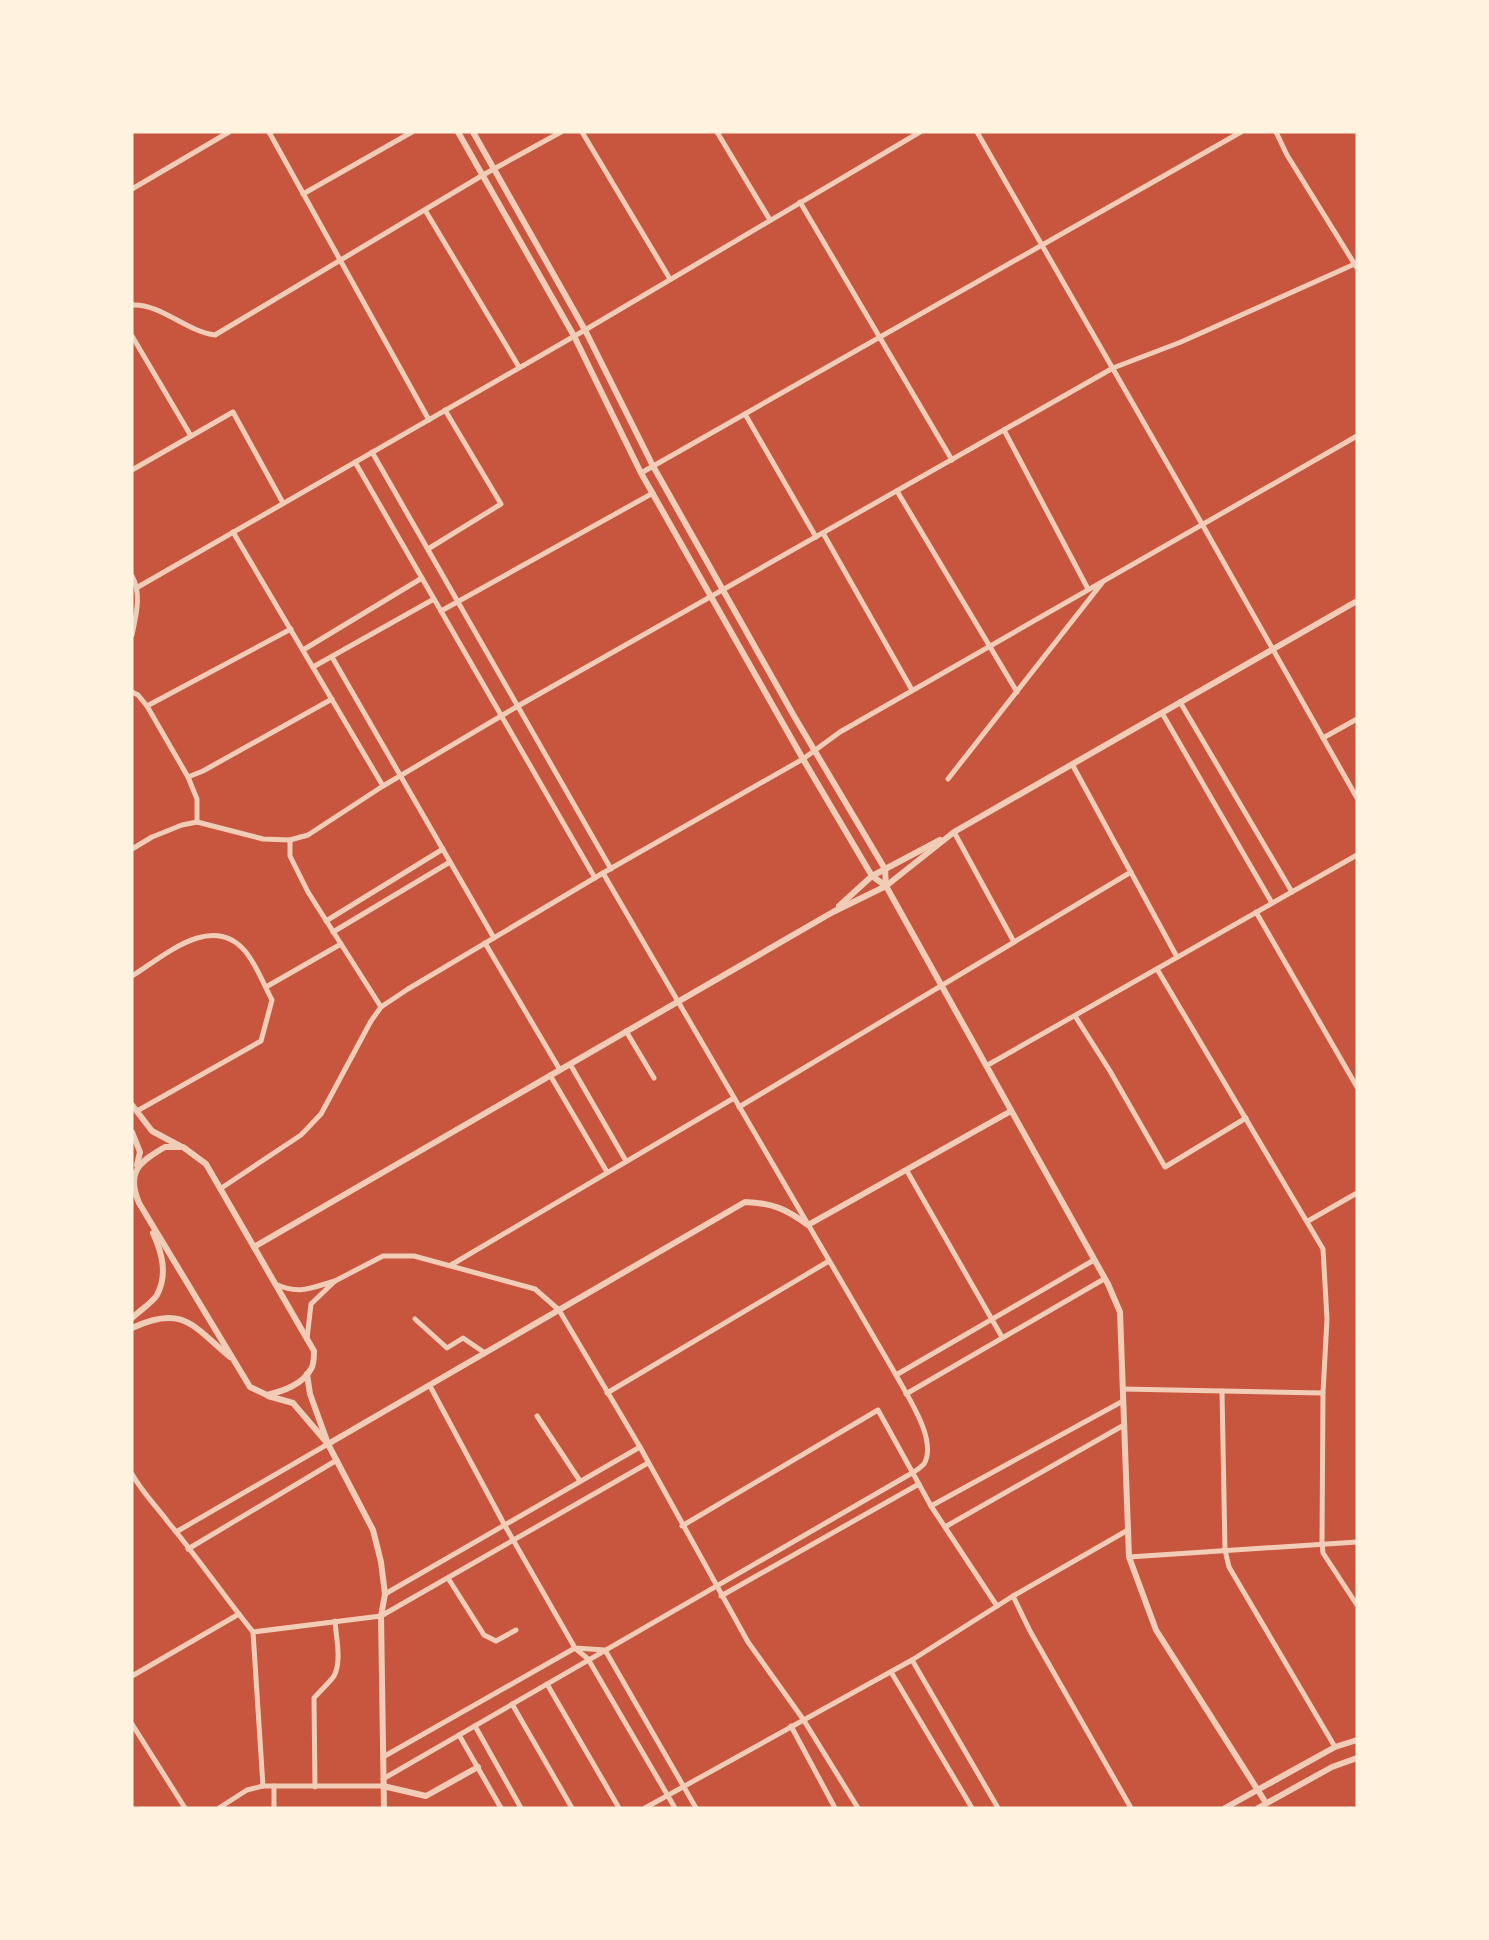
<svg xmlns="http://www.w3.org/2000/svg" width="1489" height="1940" font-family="Figtree,sans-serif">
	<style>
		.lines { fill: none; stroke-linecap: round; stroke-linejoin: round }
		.minor { stroke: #f1ccb7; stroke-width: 5 }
		.tertiary { stroke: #f1ccb7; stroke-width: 6 }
	</style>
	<rect width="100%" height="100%" fill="#c8553d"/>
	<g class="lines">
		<!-- minor -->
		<g class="minor">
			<polyline points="269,132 429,420"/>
			<polyline points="582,132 670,279"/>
			<polyline points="717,132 770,220"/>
			<polyline points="977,132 1202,524 1357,798"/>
			<polyline points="1276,132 1287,155 1357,268"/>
			<polyline points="132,189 229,132"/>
			<polyline points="303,194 412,132"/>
			<polyline points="800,202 952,460"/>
			<polyline points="425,210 519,367"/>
			<path d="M 132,305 C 160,303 187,332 215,335 L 483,175 L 561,132"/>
			<polyline points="132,336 191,436"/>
			<polyline points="745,414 816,537"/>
			<polyline points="1004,430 1088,589"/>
			<polyline points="372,452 611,869"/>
			<polyline points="355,462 595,878"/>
			<polyline points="132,470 233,412 283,503"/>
			<polyline points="641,473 1241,132"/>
			<polyline points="897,491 1017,692"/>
			<polyline points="233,532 383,786"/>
			<polyline points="823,533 912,690"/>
			<polyline points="428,549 501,504 445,410"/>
			<path d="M 132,576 C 142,594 136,615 132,635"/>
			<polyline points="138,587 585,330 920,132"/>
			<polyline points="441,611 653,493"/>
			<polyline points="303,650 422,578"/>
			<polyline points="332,657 494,938"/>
			<polyline points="313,667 434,599"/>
			<polyline points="132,692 138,695 147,706 291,629"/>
			<polyline points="1180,702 1292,892"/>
			<polyline points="147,706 188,777 197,799 197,822"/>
			<polyline points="1162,713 1272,903"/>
			<polyline points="1323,738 1357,719"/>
			<polyline points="1072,764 1177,957"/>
			<polyline points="188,777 203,771 332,699"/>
			<polyline points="948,779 1102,583"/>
			<polyline points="954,832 1014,942"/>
			<polyline points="290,840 290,856 308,892 381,1007"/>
			<polyline points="132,849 152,837 182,825 197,822 263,839 290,840 308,835 383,786 518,706 1113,368 1181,342 1357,263"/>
			<polyline points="1256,912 1357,1087"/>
			<polyline points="326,921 443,849"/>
			<polyline points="333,932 450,862"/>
			<polyline points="485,943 560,1070"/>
			<polyline points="1157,969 1323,1249 1327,1319 1323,1393 1322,1543 1323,1553 1357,1605"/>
			<path d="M 132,976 C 164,956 212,912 245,951 C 256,964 264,985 272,1000 L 261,1041 L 137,1111"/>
			<polyline points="266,987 341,944"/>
			<polyline points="1075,1016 1110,1071 1165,1167 1246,1118"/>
			<polyline points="626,1031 654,1078"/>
			<polyline points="570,1064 626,1161"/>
			<polyline points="986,1066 1357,855"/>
			<polyline points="550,1075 607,1172"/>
			<polyline points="739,1107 1131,872"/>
			<polyline points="907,1171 1002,1337"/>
			<polyline points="220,1189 301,1135 321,1114 371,1021 381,1007 408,989 603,873 803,759 840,732 1357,436"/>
			<polyline points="1308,1221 1357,1193"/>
			<polyline points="451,1265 734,1098"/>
			<polyline points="335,1281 383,1256 414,1256 535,1289 559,1310 640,1447 748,1642 803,1719 858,1808"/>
			<path d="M 275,1284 C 300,1295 310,1288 335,1281 L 311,1304 L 307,1339"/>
			<polyline points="415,1319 447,1348 463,1338 485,1353"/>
			<polyline points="896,1375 1094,1260"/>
			<polyline points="430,1386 504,1524 575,1648 605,1650 696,1808"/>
			<polyline points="1123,1389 1323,1393"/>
			<polyline points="1222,1391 1225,1550 1229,1567 1335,1747"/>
			<polyline points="607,1393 829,1261"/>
			<polyline points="906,1394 1104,1279"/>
			<polyline points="537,1416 580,1481"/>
			<path d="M 132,1474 C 142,1492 156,1506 168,1522 C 198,1558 224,1596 253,1632"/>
			<polyline points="931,1506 1123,1401"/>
			<polyline points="682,1526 878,1410 931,1506 997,1606"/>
			<polyline points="945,1527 1124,1425"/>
			<polyline points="176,1532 328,1444"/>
			<polyline points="188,1549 337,1460"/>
			<polyline points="1129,1557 1357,1542"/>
			<polyline points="448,1578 484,1635 496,1641 516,1630"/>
			<polyline points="385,1594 640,1447"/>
			<polyline points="721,1596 919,1484"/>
			<polyline points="1013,1596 1030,1631 1131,1808"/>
			<polyline points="912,1660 998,1808"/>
			<polyline points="891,1672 972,1808"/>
			<polyline points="132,1676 239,1614"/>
			<polyline points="547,1684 619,1808"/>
			<polyline points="512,1704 572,1808"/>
			<polyline points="132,1724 185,1808"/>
			<polyline points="475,1726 521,1808"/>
			<polyline points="791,1726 835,1808"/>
			<polyline points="459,1735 501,1808"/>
			<polyline points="383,1757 575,1648 588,1659 675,1808"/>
			<path d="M 383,1779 L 912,1473 C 916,1471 921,1467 924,1464 C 938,1440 907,1396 896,1375 L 603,873"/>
			<polyline points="274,1786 274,1808"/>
			<polyline points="383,1786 263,1786 253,1632 381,1616 648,1463"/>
			<path d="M 315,1787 L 314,1698 C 320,1691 329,1683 334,1676 C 342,1661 336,1637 335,1621"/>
			<polyline points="219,1808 247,1790 263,1786"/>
			<polyline points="645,1808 912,1660 1013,1596 1128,1530"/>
		</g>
		<!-- tertiary -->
		<g class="tertiary">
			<polyline points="458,132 574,336 641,473 803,759 872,876 886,886 1108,1284 1120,1312 1129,1557 1156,1630 1266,1803"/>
			<polyline points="473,132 585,330 653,466 794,716 885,869 886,886"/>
			<polyline points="839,906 872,876 940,840"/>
			<polyline points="132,1105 152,1131 180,1146"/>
			<polyline points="132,1132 140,1152 137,1165"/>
			<path d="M 165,1147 L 183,1147 L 206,1164 L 314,1351 C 314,1357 314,1365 311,1369 C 302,1385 283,1391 267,1395 L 250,1387 L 139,1203 C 126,1172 139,1162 165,1147 Z"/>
			<polyline points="254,1247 833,912 886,886 954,832 1357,601"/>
			<path d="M 132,1318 C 139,1311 152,1303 157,1295 C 168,1274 162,1253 153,1233"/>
			<path d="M 132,1328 C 183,1304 193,1326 230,1357"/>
			<polyline points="307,1374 310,1394 327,1441"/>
			<polyline points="268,1396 293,1403 328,1444 373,1530 381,1562 385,1594 381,1616 384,1808"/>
			<path d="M 328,1444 L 745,1202 C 773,1203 786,1209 808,1225 L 1011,1111"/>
			<polyline points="383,1786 426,1796 478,1767"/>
			<polyline points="1225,1808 1335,1747 1357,1740"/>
			<polyline points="1258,1808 1332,1767 1357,1758"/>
		</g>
	</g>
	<!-- border -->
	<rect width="1489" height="1940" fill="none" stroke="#fff3e0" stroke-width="267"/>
</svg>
